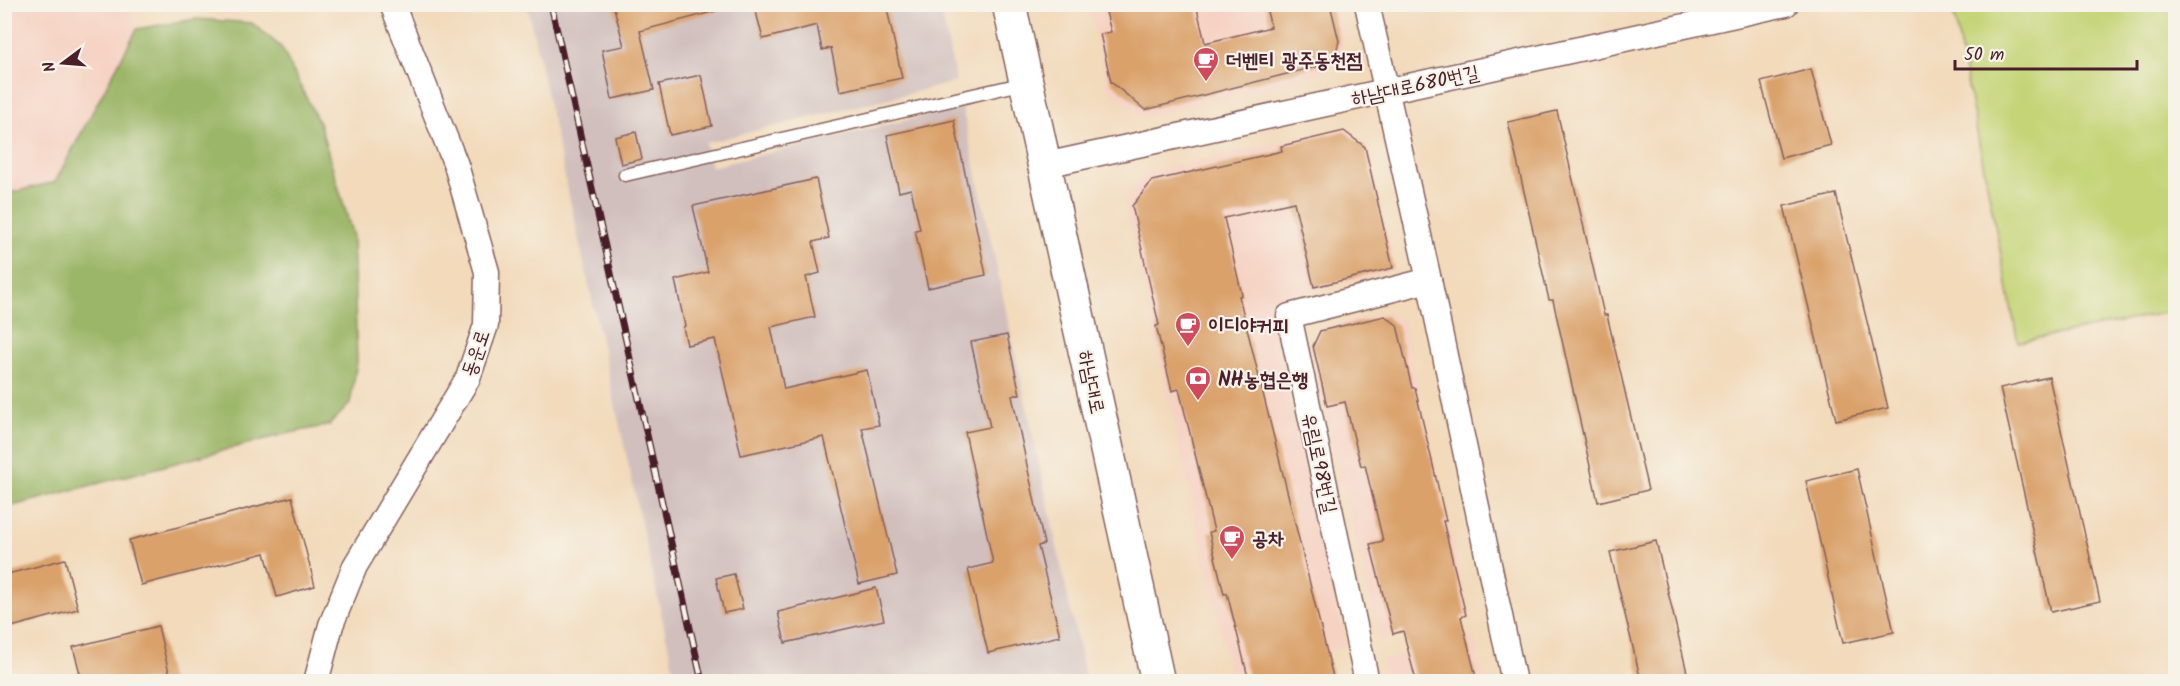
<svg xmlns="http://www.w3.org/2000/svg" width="2180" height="686" font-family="Kalam,'Poor Story',sans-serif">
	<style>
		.built { fill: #f6d2c3 }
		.industrial { fill: #d1bfbd }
		.green { fill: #c4d476; stroke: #877a50; stroke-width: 1.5 }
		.forest { fill: #9bb667; stroke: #726a49; stroke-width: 1.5 }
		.building { fill: #daa16a }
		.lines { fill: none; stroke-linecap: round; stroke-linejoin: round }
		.lane-casing { stroke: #85605d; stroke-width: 15 }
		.street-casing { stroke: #85605d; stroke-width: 27 }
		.secondary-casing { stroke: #85605d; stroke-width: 36 }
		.lane { stroke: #fff; stroke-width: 12 }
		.street { stroke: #fff; stroke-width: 24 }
		.secondary { stroke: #fff; stroke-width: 33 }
		.rail-casing { stroke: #4a1f2b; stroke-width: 7 }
		.rail { stroke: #f7f3e8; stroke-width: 4.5; stroke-dasharray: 14; stroke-linecap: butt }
		.labels { text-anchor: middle; stroke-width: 4.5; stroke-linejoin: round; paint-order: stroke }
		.poi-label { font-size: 20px; font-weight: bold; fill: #4a1f2b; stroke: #f7f3e8; text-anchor: start }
		.street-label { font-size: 20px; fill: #4a1f2b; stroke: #f7f3e8 }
	</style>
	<rect width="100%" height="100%" fill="#f7f3e8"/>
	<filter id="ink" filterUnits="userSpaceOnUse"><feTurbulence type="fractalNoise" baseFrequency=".0167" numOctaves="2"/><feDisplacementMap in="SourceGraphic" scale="12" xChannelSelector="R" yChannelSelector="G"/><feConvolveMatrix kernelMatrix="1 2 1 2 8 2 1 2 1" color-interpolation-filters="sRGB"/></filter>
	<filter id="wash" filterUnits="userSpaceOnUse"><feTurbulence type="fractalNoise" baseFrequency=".008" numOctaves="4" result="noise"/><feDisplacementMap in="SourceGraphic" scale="24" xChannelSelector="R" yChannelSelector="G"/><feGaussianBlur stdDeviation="1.35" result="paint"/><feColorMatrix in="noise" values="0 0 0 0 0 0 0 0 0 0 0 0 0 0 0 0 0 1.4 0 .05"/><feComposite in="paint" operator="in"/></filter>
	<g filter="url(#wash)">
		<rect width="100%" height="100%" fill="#f2dabb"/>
		<!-- built -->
		<g class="built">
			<polygon points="1202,4 1203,8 1216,4 1334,5 1344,44 1338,58 1327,72 1143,118 1108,90 1089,5"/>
			<polygon points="4,5 130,5 137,29 55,182 5,194"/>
			<polygon points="1343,128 1365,142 1396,270 1268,303 1347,647 1230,674 1124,199 1144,173"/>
			<polygon points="1388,312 1403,321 1470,617 1380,640 1309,346 1319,328"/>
			<polygon points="1474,637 1484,681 1387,681 1382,660"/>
		</g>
		<!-- industrial -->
		<polygon class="industrial" points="527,5 940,5 956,82 705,143 711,167 962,107 1086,681 676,681"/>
		<!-- green -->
		<polygon class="green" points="1952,5 2175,5 2175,311 2018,342"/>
		<!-- forest -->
		<polygon class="forest" points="196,19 252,23 281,47 320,125 353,236 357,362 350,404 329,425 285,434 5,508 5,194 55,182 137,29"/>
		<g id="blocks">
			<!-- building -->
			<g class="building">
				<polygon points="613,4 715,4 716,11 640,31 654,90 612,99 602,50 624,46"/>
				<polygon points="754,4 886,4 902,78 840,91 831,48 822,50 817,25 763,39"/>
				<polygon points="1104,4 1196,4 1205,43 1271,27 1265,4 1330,4 1339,41 1336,53 1326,64 1145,110 1111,82 1100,34 1111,32"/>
				<polygon points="1811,69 1831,145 1781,158 1761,82"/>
				<polygon points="701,75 712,126 670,135 659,84"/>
				<polygon points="1557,111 1604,315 1607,315 1648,490 1598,502 1553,300 1549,300 1508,122"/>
				<polygon points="954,120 986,275 928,288 915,230 920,229 911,189 899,192 887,135"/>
				<polygon points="1344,131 1365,147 1393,268 1314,287 1294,202 1224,218 1242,295 1239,296 1334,681 1249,681 1227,593 1224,594 1209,532 1214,531 1179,389 1172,391 1156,326 1159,325 1132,206 1152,181 1282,151 1281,146"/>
				<polygon points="636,132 642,159 621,164 615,137"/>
				<polygon points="816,179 829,238 813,242 820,273 806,277 815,317 771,327 784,389 867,370 879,425 862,428 897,575 859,584 824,437 741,455 715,339 687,345 683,327 685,326 675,280 708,272 693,206"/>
				<polygon points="1836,194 1888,408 1836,420 1784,206"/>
				<polygon points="1385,316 1397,325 1412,388 1415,388 1446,521 1443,521 1466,615 1461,617 1477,681 1416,681 1403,631 1393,634 1370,544 1383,541 1365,465 1361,466 1345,402 1327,406 1313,346 1320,331"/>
				<polygon points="1007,335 1020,394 1012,396 1044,544 1038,546 1060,636 988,653 968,569 993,563 965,432 990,427 971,342"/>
				<polygon points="2049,377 2100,601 2051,612 2000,388"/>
				<polygon points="1857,469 1894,632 1843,643 1806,481"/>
				<polygon points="292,497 315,586 277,597 265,553 141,585 129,540"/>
				<polygon points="1656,541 1689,681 1641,681 1610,552"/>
				<polygon points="65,559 78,609 4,629 4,575"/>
				<polygon points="734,574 743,609 724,613 716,578"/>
				<polygon points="876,588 884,620 785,643 778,612"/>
				<polygon points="158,626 171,681 82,681 73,647"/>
			</g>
		</g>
	</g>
	<g filter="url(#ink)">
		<use href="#blocks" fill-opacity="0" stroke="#85605d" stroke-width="1.5"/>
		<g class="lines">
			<defs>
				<polyline id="lane" points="625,175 1025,83"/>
				<g id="street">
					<polyline points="1367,4 1429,280 1514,682"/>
					<polyline points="1045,165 1786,4"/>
					<polyline points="316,682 331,625 355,566 468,378 486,325 487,272 456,165 392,4"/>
					<polyline points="1367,682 1289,316 1429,280"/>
				</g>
				<polyline id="secondary" points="1009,4 1158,682"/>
			</defs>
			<!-- lane casing -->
			<use href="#lane" class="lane-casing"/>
			<!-- street casing -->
			<use href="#street" class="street-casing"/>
			<!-- secondary casing -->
			<use href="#secondary" class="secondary-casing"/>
			<!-- lane -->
			<use href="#lane" class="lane"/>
			<!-- street -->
			<use href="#street" class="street"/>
			<!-- secondary -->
			<use href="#secondary" class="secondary"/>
			<defs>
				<polyline id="rail" points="551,4 702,682"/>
			</defs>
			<!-- rail casing -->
			<use href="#rail" class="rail-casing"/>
			<!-- rail -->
			<use href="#rail" class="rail"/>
		</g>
	</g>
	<!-- icons -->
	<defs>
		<symbol id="cafe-pin" viewBox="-11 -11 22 30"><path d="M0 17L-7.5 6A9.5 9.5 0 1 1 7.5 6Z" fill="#d1495b" stroke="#f7f3e8"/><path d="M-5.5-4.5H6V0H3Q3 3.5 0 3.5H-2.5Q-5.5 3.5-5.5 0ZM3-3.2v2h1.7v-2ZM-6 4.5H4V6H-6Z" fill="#fff"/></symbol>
		<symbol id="bank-pin" viewBox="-11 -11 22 30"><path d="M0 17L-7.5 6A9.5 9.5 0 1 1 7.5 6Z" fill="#d1495b" stroke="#f7f3e8"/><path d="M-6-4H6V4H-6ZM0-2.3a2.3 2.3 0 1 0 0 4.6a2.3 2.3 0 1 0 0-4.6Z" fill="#fff"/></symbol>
	</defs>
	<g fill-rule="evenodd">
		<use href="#cafe-pin" x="1191" y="45" width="30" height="40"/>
		<use href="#cafe-pin" x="1173" y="310" width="30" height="40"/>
		<use href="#bank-pin" x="1183" y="364" width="30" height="40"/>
		<use href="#cafe-pin" x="1217" y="523" width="30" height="40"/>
	</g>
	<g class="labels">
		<!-- poi labels -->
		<g class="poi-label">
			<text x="1226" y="67">더벤티 광주동천점</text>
			<text x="1208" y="332">이디야커피</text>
			<text x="1218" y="386">NH농협은행</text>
			<text x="1252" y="545">공차</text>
		</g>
		<!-- street labels -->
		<g class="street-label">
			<text transform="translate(1415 85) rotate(-12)" y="7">하남대로680번길</text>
			<text transform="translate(475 353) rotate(-71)" y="7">동운로</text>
			<text transform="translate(1092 382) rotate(78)" y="7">하남대로</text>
			<text transform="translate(1320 463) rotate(78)" y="7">유림로98번길</text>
		</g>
	</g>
	<!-- margin -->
	<rect width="2180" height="686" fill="none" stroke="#f7f3e8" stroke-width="24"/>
	<!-- north arrow -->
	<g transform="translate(63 63) rotate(254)" stroke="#f7f3e8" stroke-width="4.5" paint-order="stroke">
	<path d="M0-4.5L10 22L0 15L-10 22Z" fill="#4a1f2b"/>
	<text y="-9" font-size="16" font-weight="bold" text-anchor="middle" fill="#4a1f2b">N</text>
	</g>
	<!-- scale -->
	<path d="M1955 60v9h182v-9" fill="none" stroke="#4a1f2b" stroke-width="3"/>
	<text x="1964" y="60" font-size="18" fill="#4a1f2b" stroke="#f7f3e8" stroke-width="4.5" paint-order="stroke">50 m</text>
</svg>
